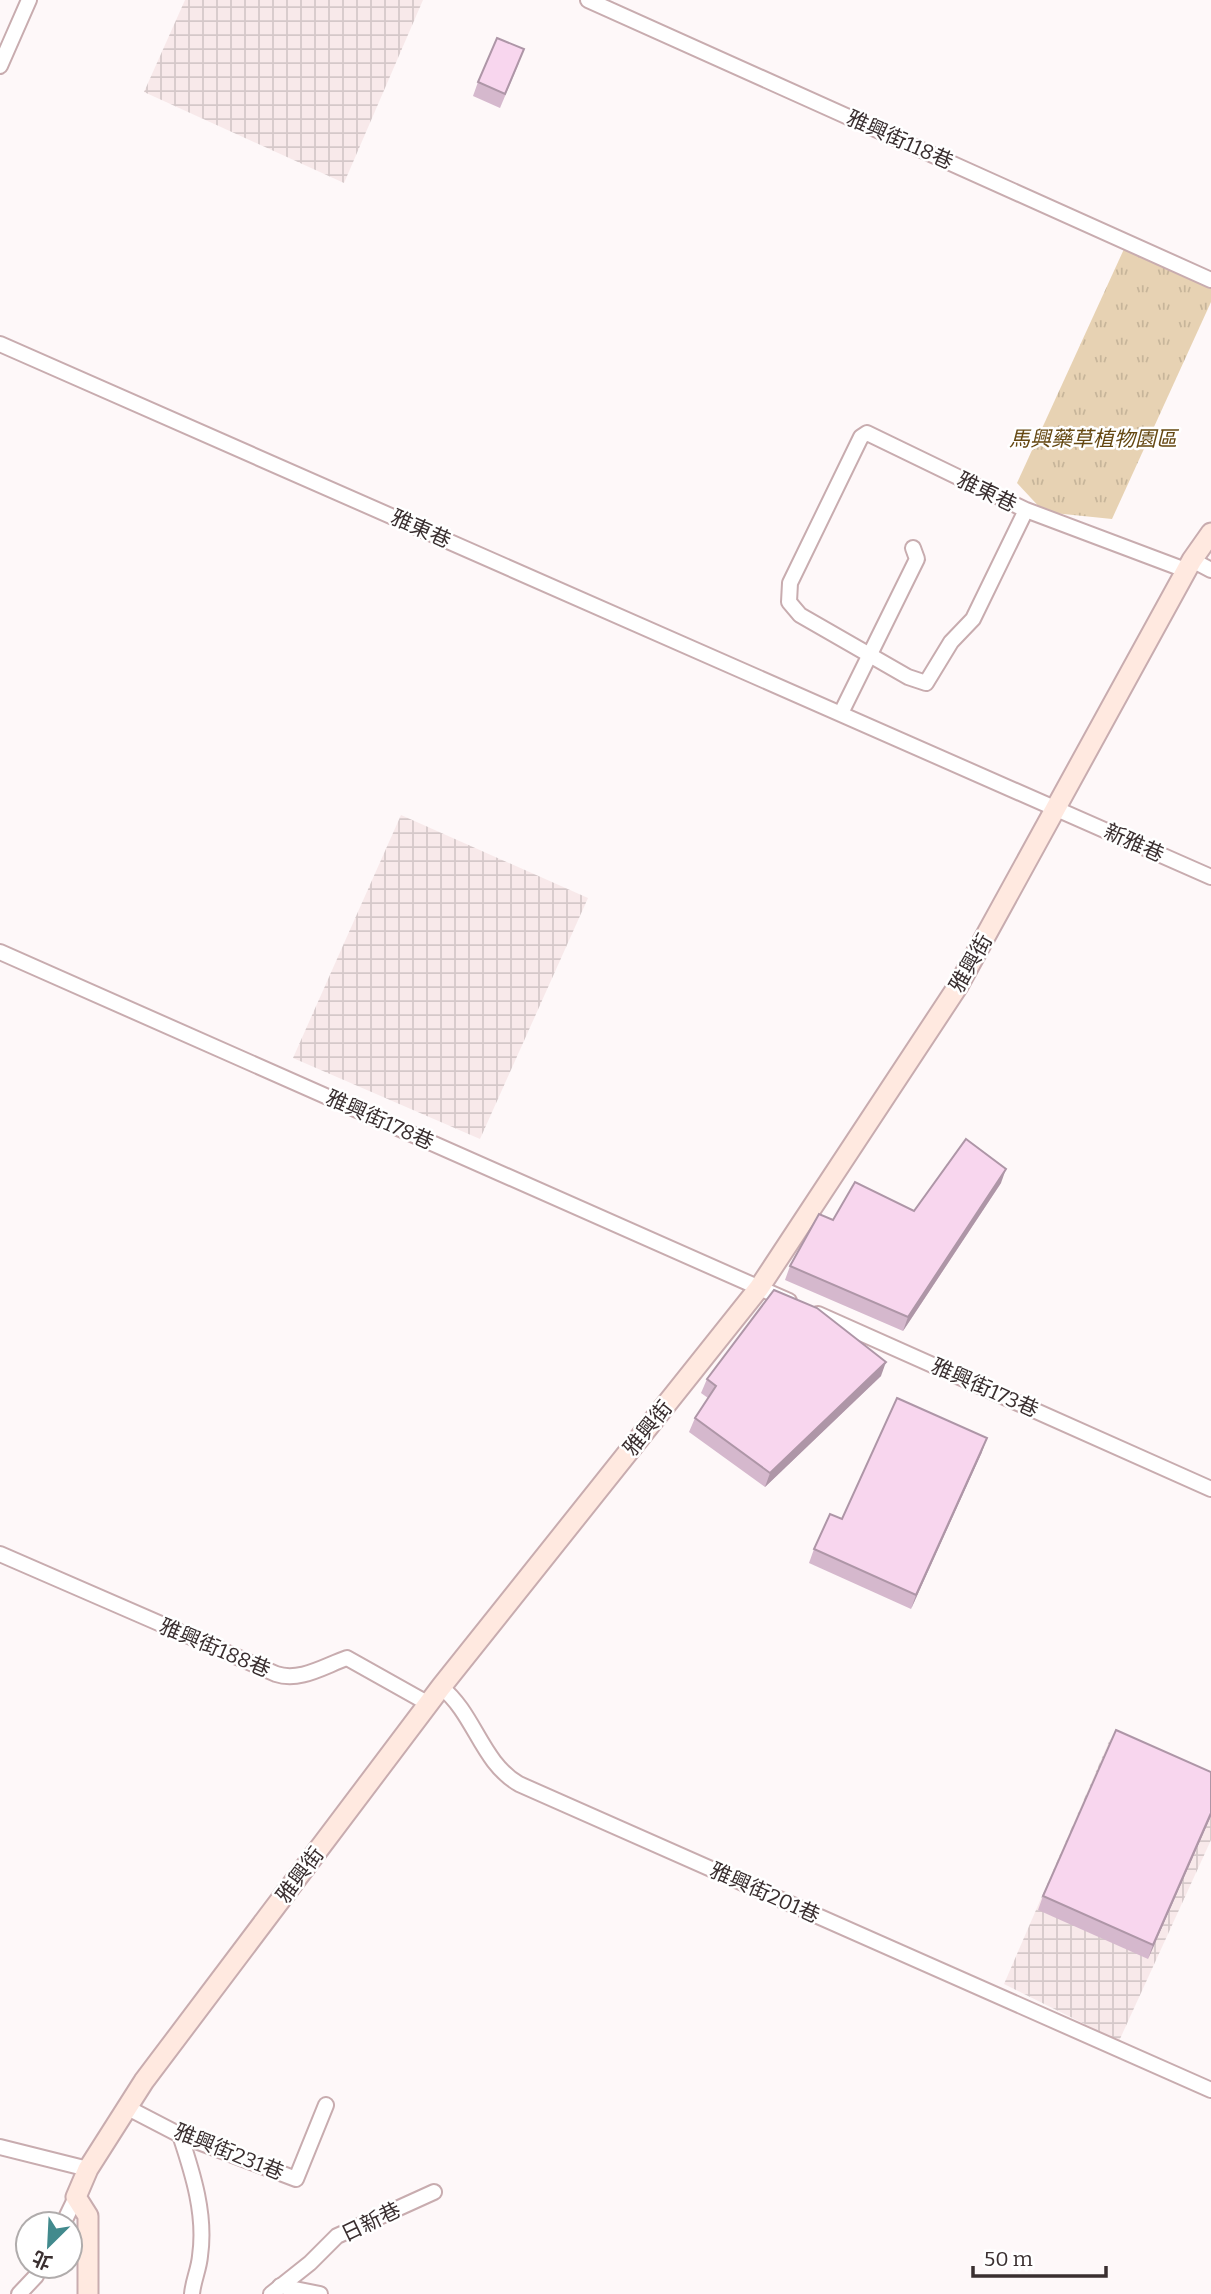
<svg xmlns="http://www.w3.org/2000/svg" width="1211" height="2294" font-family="Bitter,'Noto Sans TC',serif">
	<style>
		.industrial { fill: url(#industrial-grid) }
		.grass { fill: url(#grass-tufts) }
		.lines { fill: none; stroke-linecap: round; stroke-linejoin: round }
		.street-casing { stroke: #c8acaf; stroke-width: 18 }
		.secondary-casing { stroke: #c8acaf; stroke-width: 23 }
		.street { stroke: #fff; stroke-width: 14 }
		.secondary { stroke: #ffe9e0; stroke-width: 19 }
		.wall { fill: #d5b8cd }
		.shaded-wall { fill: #ae96a7 }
		.building { fill: #f8d6ee; stroke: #ae96a7; stroke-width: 2 }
		.labels { text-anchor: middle; stroke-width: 5; stroke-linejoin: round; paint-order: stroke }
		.street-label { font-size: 21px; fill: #3a2f30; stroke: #fff }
		.park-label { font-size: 21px; font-style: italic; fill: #654812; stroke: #fff }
	</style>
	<defs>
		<pattern id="industrial-grid" width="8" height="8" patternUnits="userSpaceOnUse" patternTransform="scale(1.75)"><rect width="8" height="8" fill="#f8e9ea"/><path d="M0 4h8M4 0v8" fill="none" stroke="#d5c8c9"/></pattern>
		<pattern id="grass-tufts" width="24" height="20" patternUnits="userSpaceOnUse" patternTransform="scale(1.75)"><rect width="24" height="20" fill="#e7d2b3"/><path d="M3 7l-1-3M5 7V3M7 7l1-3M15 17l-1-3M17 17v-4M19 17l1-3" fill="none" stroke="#c7b59a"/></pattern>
	</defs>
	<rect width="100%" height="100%" fill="#fef8f9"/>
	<!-- industrial -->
	<g class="industrial">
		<polygon points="185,0 423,0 344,183 144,92"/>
		<polygon points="401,815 588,898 480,1139 293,1058"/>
		<polygon points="1110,1739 1211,1785 1211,1840 1119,2041 1004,1984"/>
	</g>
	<!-- grass -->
	<polygon class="grass" points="1124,249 1211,288 1211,302 1112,519 1044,512 1017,483"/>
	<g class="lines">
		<defs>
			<g id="street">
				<polyline points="588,0 1211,280"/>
				<polyline points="0,66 29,0"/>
				<polyline points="0,344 1211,877"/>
				<polyline points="1026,510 973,619 951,642 926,683 908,677 800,615 789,602 790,583 861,437 867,433 1026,510 1188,571"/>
				<polyline points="1192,560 1211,570"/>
				<polyline points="841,713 917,559 913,548"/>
				<polyline points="0,952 789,1301"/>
				<polyline points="818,1314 1211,1489"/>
				<path d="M 0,1554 L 276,1674 C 300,1682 324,1666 347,1658 L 429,1704"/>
				<path d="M 441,1687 C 475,1714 481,1762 519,1784 L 1211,2090"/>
				<polyline points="128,2108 180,2135 296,2179 326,2105"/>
				<path d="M 180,2135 C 193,2174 206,2215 200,2256 C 199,2269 193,2281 192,2294"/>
				<polyline points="0,2147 88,2169"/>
				<polyline points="63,2224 76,2197"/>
				<polyline points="280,2286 320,2294"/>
				<polyline points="19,2294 36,2276 40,2266"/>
				<polyline points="271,2294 310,2263 337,2236 434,2192"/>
			</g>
			<polyline id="secondary" points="88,2294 88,2216 76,2197 88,2169 144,2081 441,1687 759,1288 958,986 1192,560 1211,533"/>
		</defs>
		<!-- street casing -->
		<use href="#street" class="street-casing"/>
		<!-- secondary casing -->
		<use href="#secondary" class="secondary-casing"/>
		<!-- street -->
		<use href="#street" class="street"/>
		<!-- secondary -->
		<use href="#secondary" class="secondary"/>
	</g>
	<!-- wall -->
	<g class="wall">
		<polygon points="519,63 500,108 473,96 478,82"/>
		<polygon points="1001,1183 903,1331 785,1280 790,1266 833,1220 914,1211"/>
		<polygon points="881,1376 765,1487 689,1432 695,1418 708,1398 701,1393 707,1379"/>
		<polygon points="982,1452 911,1609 809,1563 814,1549 842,1519"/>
		<polygon points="1211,1816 1148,1959 1038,1910 1043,1896"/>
	</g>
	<!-- shaded-wall -->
	<g class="shaded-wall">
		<polygon points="1006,1169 1001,1183 903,1331 908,1317"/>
		<polygon points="886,1362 881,1376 765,1487 770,1473"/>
		<polygon points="987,1438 982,1452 911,1609 916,1595"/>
		<polygon points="1211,1813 1211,1816 1148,1959 1153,1945"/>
	</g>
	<!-- building -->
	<g class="building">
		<polygon points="497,38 524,49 505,94 478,82"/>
		<polygon points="966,1139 1006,1169 908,1317 790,1266 819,1214 833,1220 855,1182 914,1211"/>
		<polygon points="774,1290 817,1308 886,1362 770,1473 695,1418 716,1386 707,1379"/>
		<polygon points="897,1398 987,1438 916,1595 814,1549 830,1514 842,1519"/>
		<polygon points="1116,1730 1211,1772 1211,1813 1153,1945 1043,1896"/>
	</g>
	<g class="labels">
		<!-- street labels -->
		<g class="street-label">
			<text transform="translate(900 140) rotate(24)" y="7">雅興街118巷</text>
			<text transform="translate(987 492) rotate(26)" y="7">雅東巷</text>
			<text transform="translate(421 529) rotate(24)" y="7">雅東巷</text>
			<text transform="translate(1134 843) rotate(24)" y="7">新雅巷</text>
			<text transform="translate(971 963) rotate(-60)" y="7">雅興街</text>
			<text transform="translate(380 1120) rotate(24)" y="7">雅興街178巷</text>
			<text transform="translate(985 1388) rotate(24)" y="7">雅興街173巷</text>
			<text transform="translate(648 1428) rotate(-51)" y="7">雅興街</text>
			<text transform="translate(215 1648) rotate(23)" y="7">雅興街188巷</text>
			<text transform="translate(300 1875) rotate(-53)" y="7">雅興街</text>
			<text transform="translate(765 1893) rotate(24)" y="7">雅興街201巷</text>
			<text transform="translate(229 2152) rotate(22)" y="7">雅興街231巷</text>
			<text transform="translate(371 2222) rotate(-26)" y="7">日新巷</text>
		</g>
		<!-- park labels -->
		<g class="park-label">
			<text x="1093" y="446">馬興藥草植物園區</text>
		</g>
	</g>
	<!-- north arrow -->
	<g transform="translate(49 2245) rotate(204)"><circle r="33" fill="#ffffff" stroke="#b0acac" stroke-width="2"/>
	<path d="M0-5L12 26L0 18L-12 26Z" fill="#428a8d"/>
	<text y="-10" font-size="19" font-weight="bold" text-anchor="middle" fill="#3a2f30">北</text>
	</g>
	<!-- scale -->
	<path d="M973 2266v10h133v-10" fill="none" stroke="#3a2f30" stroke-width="3.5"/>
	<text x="984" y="2266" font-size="21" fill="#3a2f30" stroke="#ffffff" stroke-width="5" paint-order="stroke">50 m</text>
</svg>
